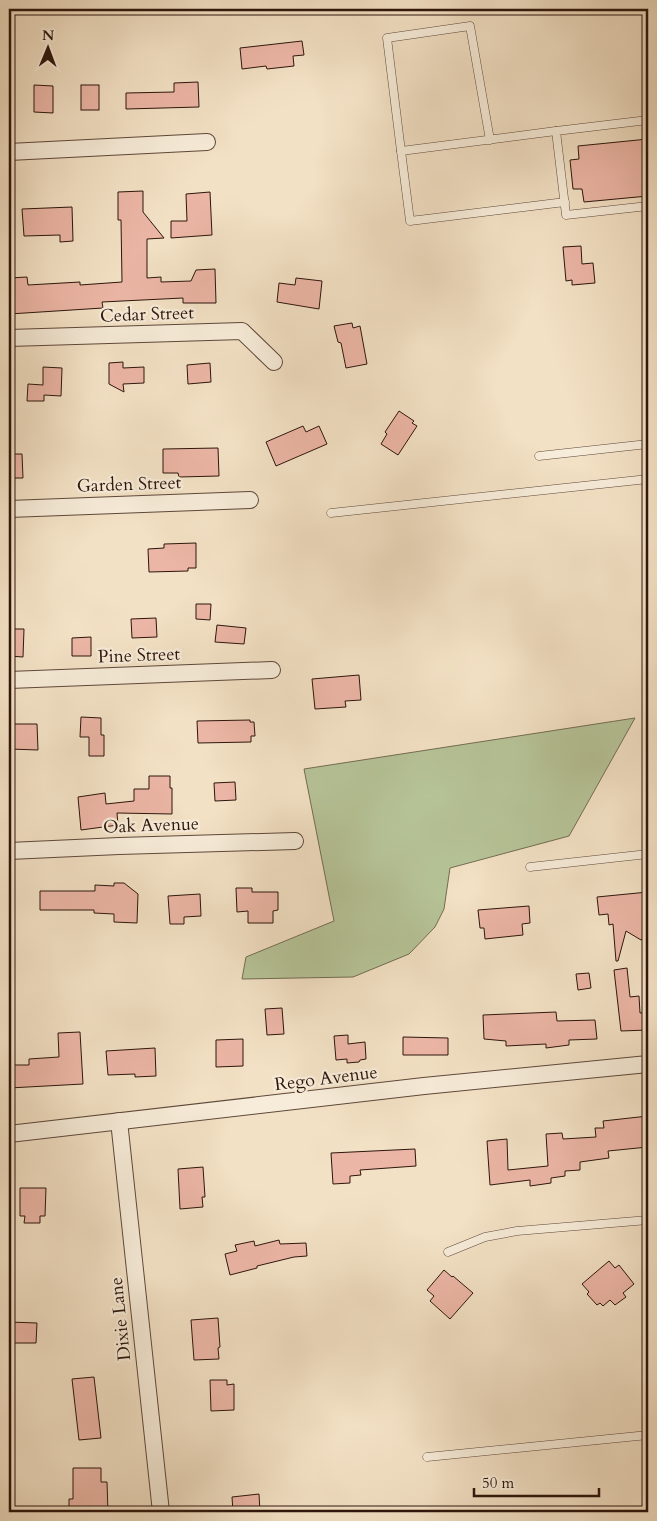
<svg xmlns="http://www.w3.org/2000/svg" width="657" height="1521" font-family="Cardo,serif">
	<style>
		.green { fill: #b6c498; stroke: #726c52 }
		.building { fill: #ecb6a6; stroke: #2d150c }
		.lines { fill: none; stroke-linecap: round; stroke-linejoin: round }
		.service-casing { stroke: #5e483a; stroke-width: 9 }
		.minor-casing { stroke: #5e483a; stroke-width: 18 }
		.service { stroke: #f7ecd9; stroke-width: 8 }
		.minor { stroke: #f7ecd9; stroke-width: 16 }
		.labels { text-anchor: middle; stroke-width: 4.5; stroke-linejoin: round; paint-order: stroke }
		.street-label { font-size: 18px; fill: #2d150c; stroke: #f7ecd9 }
	</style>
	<rect width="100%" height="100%" fill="#f3e1c5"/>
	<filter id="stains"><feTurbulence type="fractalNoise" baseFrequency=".004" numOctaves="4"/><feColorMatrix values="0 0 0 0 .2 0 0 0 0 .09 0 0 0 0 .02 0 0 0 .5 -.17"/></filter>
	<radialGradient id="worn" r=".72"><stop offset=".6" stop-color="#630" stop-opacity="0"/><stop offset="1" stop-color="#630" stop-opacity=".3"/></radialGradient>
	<!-- green -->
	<polygon class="green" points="635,718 569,836 450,868 444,909 435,927 409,954 353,977 242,979 246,957 334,921 304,769"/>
	<!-- building -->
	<g class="building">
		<polygon points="302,41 304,55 293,56 294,66 267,69 266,66 242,69 240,48"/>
		<polygon points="198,82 199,107 126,109 126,93 174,92 174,83"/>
		<polygon points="34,85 53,86 53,113 34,112"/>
		<rect x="81" y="85" width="18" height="25"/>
		<polygon points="648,139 648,196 584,202 582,189 573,189 570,160 579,159 578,146"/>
		<polygon points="143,191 143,212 164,238 147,239 147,278 161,277 161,282 191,281 196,270 215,269 216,303 183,303 183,298 102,302 103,308 9,314 9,278 27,277 28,285 80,282 80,285 122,282 121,220 118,220 118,192"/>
		<polygon points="210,192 212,235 171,238 171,221 187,221 186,194"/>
		<polygon points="72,207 73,241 60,242 60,235 24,236 22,209"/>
		<polygon points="581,246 582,264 593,263 595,283 572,285 572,280 566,281 563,247"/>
		<polygon points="296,278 322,281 319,309 277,302 279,283 295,285"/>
		<polygon points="352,323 353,328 360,326 367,364 346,368 341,343 338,342 334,326"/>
		<polygon points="123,362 123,368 144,367 144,383 123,384 124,392 109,384 109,363"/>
		<polygon points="210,363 211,382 188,384 187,365"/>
		<polygon points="43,367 62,368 61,396 44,395 44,401 27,401 28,384 43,385"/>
		<polygon points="399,411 414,421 412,423 417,426 398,455 381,444 387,434 385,432"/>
		<polygon points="303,426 306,432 319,426 327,444 276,466 266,442"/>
		<polygon points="218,448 219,476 179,477 178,473 163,473 163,449"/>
		<polygon points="9,454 22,454 23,478 9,478"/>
		<polygon points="196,543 196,568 188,568 188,571 149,572 148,549 164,548 164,544"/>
		<polygon points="196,604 211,604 210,620 196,619"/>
		<polygon points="156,618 157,637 132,638 131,619"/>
		<polygon points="217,625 246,628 244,644 215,642"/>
		<polygon points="9,629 24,629 23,657 9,656"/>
		<polygon points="91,637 91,656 72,656 72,638"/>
		<polygon points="359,675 361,700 345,701 346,707 315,709 312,679"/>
		<polygon points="81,717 101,718 101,735 104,735 104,756 89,756 89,737 80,737"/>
		<polygon points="250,720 250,722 254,722 255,736 251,736 251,742 198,743 197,721"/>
		<polygon points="9,724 37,724 38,750 9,749"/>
		<polygon points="149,776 170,776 170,788 172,788 172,814 117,813 118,825 81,830 78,797 105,793 106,804 134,801 134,789 149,789"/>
		<polygon points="235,782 236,800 215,801 214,783"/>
		<polygon points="114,883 124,883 138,894 137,923 114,922 114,914 94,913 94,910 40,910 40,891 95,891 95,885 114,886"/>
		<polygon points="236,888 252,888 252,892 278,892 278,910 273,911 273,923 248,923 248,911 237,912"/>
		<polygon points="648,892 648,909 645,909 647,936 641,940 626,931 618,961 616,961 613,924 609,925 608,914 599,915 597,897"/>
		<polygon points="200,894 201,916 184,917 184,924 170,924 168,896"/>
		<polygon points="529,906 530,923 522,924 523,935 485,939 484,928 480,928 478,910"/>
		<polygon points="627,968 630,997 639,996 640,1013 648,1012 648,1030 621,1031 614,970"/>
		<polygon points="589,973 591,988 578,990 576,974"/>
		<polygon points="282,1008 284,1034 267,1035 265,1009"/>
		<polygon points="556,1012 557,1021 595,1020 597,1039 569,1040 569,1045 546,1048 546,1044 506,1046 506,1041 484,1039 483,1015"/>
		<polygon points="80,1032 83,1084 9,1088 9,1065 29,1065 29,1059 59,1057 58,1033"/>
		<polygon points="348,1035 348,1044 365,1042 366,1059 360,1060 359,1062 347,1063 347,1059 336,1060 334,1036"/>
		<polygon points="403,1037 448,1038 448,1055 403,1055"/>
		<polygon points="243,1039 243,1066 216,1067 216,1040"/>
		<polygon points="155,1048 156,1076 135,1077 135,1074 108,1075 106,1051"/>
		<polygon points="648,1116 648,1147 608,1151 609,1158 580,1162 580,1170 565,1171 565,1176 551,1178 551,1183 530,1186 530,1180 490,1185 487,1141 507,1139 508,1170 548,1166 546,1134 562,1133 563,1139 596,1137 595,1128 604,1128 603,1121"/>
		<polygon points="415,1149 416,1166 360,1170 361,1175 350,1176 350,1183 333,1184 331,1153"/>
		<polygon points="203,1167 205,1197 202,1197 203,1207 180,1209 178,1169"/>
		<polygon points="20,1188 46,1188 45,1216 40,1216 40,1223 24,1223 25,1216 20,1216"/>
		<polygon points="279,1240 280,1244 306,1243 307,1256 294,1257 257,1266 257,1268 230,1275 225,1254 237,1251 235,1245 254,1241 255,1246"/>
		<polygon points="609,1261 615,1268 619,1265 634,1284 623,1293 626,1297 615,1305 610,1300 603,1306 600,1303 597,1305 587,1294 589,1292 582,1284"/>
		<polygon points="444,1270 452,1277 453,1276 473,1293 450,1319 430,1301 434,1296 427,1290"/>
		<polygon points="218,1318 220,1347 218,1348 219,1359 194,1360 191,1320"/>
		<polygon points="9,1322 37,1323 36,1343 9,1343"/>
		<polygon points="94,1377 101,1438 79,1440 72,1379"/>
		<polygon points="210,1380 227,1380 227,1385 234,1384 234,1410 211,1411"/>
		<polygon points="73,1468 101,1468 101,1482 107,1482 108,1512 69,1512 69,1499 73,1499"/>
		<polygon points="259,1494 260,1512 233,1512 232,1497"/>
	</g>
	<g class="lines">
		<defs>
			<g id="service">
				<polyline points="648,120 556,131 566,215 648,206"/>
				<polyline points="490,140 470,26 387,38 401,151 556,131"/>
				<polyline points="401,151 410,221 565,202"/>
				<polyline points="539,456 648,444"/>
				<polyline points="331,513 648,479"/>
				<polyline points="530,867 648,854"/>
				<polyline points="448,1252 485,1237 517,1231 648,1220"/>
				<polyline points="427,1457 648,1435"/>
			</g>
			<g id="minor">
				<polyline points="9,152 207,142"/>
				<polyline points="9,338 242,331 274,362"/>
				<polyline points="9,509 250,500"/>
				<polyline points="9,680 272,670"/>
				<polyline points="9,851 119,846 295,841"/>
				<polyline points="119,1121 161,1512"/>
				<polyline points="9,1134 424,1086 648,1064"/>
			</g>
		</defs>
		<!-- service casing -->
		<use href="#service" class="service-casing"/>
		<!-- minor casing -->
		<use href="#minor" class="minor-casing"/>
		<!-- service -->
		<use href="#service" class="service"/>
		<!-- minor -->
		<use href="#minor" class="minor"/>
	</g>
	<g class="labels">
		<!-- street labels -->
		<g class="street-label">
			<text transform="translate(147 314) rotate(-2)" y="6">Cedar Street</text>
			<text transform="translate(129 484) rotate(-2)" y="6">Garden Street</text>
			<text transform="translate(139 655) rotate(-2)" y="6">Pine Street</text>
			<text transform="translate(151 825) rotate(-2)" y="6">Oak Avenue</text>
			<text transform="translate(326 1078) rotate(-7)" y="6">Rego Avenue</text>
			<text transform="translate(120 1319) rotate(-96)" y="6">Dixie Lane</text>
		</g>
	</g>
	<!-- margin -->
	<rect width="657" height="1521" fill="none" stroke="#f3e1c5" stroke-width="30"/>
	<rect x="10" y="10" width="637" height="1501" fill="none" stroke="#2d150c" stroke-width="2.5"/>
	<rect x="15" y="15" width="627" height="1491" fill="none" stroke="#2d150c"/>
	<!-- north arrow -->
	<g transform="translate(48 48) rotate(1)" stroke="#f7ecd9" stroke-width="4" paint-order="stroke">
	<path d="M0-4L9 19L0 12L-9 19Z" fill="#2d150c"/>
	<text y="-8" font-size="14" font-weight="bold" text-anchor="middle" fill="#2d150c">N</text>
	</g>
	<!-- scale -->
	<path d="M474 1488v8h125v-8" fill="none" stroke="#2d150c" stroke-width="2.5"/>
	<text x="482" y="1488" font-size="15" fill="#2d150c" stroke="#f7ecd9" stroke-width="4" paint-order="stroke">50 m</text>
	<rect width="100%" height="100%" filter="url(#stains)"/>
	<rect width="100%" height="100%" fill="url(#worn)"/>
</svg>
